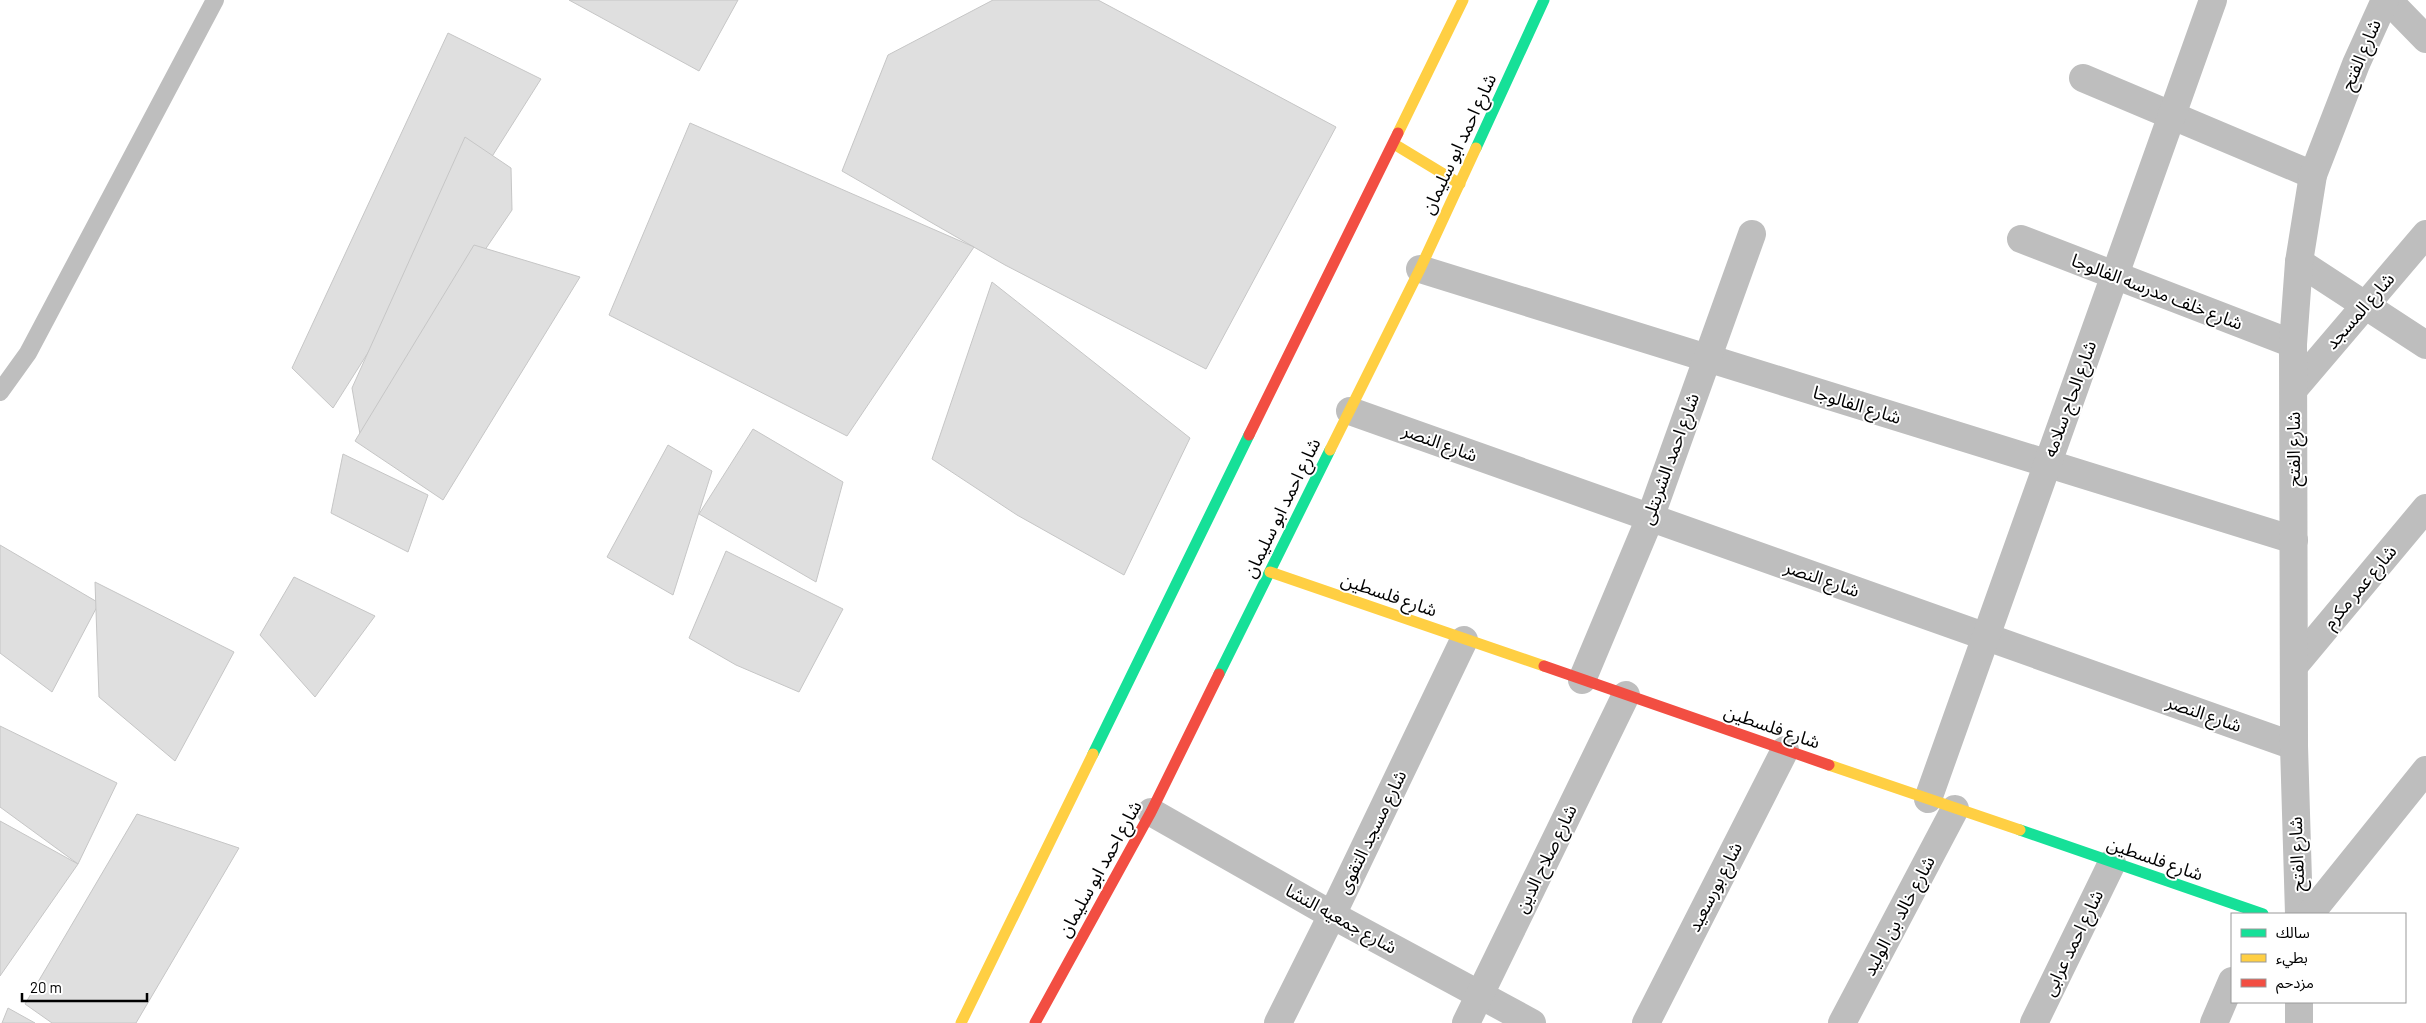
<svg xmlns="http://www.w3.org/2000/svg" width="2426" height="1023" font-family="Barlow,'Noto Sans Arabic',sans-serif">
	<style>
		.building { fill: #dfdfdf; stroke: #c6c6c6 }
		.lines { fill: none; stroke-linecap: round; stroke-linejoin: round }
		.lane { stroke: #bebebe; stroke-width: 18 }
		.street { stroke: #bebebe; stroke-width: 28 }
		.fast { stroke: #16e098; stroke-width: 11 }
		.slow { stroke: #ffcf43; stroke-width: 11 }
		.jam { stroke: #f24e42; stroke-width: 11 }
		.labels { text-anchor: middle; stroke-width: 4; stroke-linejoin: round; paint-order: stroke }
		.street-label { font-size: 18px; fill: #000; stroke: #fff }
	</style>
	<rect width="100%" height="100%" fill="#fff"/>
	<!-- building -->
	<g class="building">
		<polygon points="569,0 738,0 699,71"/>
		<polygon points="993,0 1098,0 1336,127 1206,369 1005,265 842,171 888,55"/>
		<polygon points="448,33 541,79 333,408 292,368"/>
		<polygon points="690,123 974,247 847,436 609,315"/>
		<polygon points="465,137 511,168 512,210 360,434 352,388"/>
		<polygon points="474,245 580,277 443,500 355,441"/>
		<polygon points="992,282 1190,438 1124,575 1017,515 932,459"/>
		<polygon points="753,429 843,482 816,582 699,514"/>
		<polygon points="668,445 712,471 673,595 607,557"/>
		<polygon points="343,454 428,495 408,552 331,513"/>
		<polygon points="0,545 99,603 52,692 0,653"/>
		<polygon points="726,551 843,609 799,692 736,665 689,638"/>
		<polygon points="294,577 375,616 315,697 260,635"/>
		<polygon points="95,582 234,652 175,761 99,697"/>
		<polygon points="0,726 117,783 78,864 0,807"/>
		<polygon points="137,814 239,848 136,1023 52,1023 25,1004"/>
		<polygon points="0,821 78,864 0,976"/>
		<polygon points="8,1008 35,1023 2,1023"/>
	</g>
	<g class="lines">
		<!-- lane -->
		<polyline class="lane" points="0,392 28,353 215,0"/>
		<!-- street -->
		<g class="street">
			<polyline points="2388,0 2426,39"/>
			<polyline points="2083,78 2313,175"/>
			<polyline points="2021,239 2293,344"/>
			<polyline points="2299,262 2426,345"/>
			<polyline points="1420,269 2294,540"/>
			<polyline points="2294,389 2426,234"/>
			<polyline points="1350,411 2294,746"/>
			<polyline points="2294,666 2426,508"/>
			<polyline points="1582,680 1650,518 1752,234"/>
			<polyline points="1928,799 2213,0"/>
			<polyline points="1151,812 1332,915 1532,1023"/>
			<polyline points="2299,914 2294,746 2293,344 2299,262 2313,175 2356,64 2385,0"/>
			<polyline points="2310,914 2426,770"/>
			<polyline points="1278,1023 1332,915 1464,640"/>
			<polyline points="1466,1023 1626,695"/>
			<polyline points="1646,1023 1785,750"/>
			<polyline points="1842,1023 1955,809"/>
			<polyline points="2034,1023 2112,863"/>
			<polyline points="2214,1023 2232,981"/>
			<polyline points="2299,1023 2299,1002"/>
		</g>
		<!-- fast -->
		<g class="fast">
			<polyline points="1476,148 1544,0"/>
			<polyline points="1219,674 1330,450"/>
			<polyline points="1093,754 1249,435"/>
			<polyline points="2020,830 2263,914"/>
		</g>
		<!-- slow -->
		<g class="slow">
			<polyline points="1398,133 1463,0"/>
			<polyline points="1394,144 1460,184"/>
			<polyline points="1330,450 1420,269 1476,148"/>
			<polyline points="1270,572 1544,666"/>
			<polyline points="1829,765 2020,830"/>
			<polyline points="961,1023 1093,754"/>
		</g>
		<!-- jam -->
		<g class="jam">
			<polyline points="1249,435 1398,133"/>
			<polyline points="1544,666 1829,765"/>
			<polyline points="1035,1023 1151,812 1219,674"/>
		</g>
	</g>
	<g class="labels">
		<!-- street labels -->
		<g class="street-label">
			<text transform="translate(2361 55) rotate(-67)" y="6">شارع الفتح</text>
			<text transform="translate(1459 144) rotate(-65)" y="6">شارع احمد ابو سليمان</text>
			<text transform="translate(2157 292) rotate(21)" y="6">شارع خلف مدرسه الفالوجا</text>
			<text transform="translate(2360 311) rotate(-49)" y="6">شارع المسجد</text>
			<text transform="translate(2070 399) rotate(-70)" y="6">شارع الحاج سلامه</text>
			<text transform="translate(1857 405) rotate(17)" y="6">شارع الفالوجا</text>
			<text transform="translate(1440 443) rotate(20)" y="6">شارع النصر</text>
			<text transform="translate(2294 449) rotate(-90)" y="6">شارع الفتح</text>
			<text transform="translate(1670 459) rotate(-70)" y="6">شارع احمد الشربتلى</text>
			<text transform="translate(1282 508) rotate(-64)" y="6">شارع احمد ابو سليمان</text>
			<text transform="translate(1822 579) rotate(19)" y="6">شارع النصر</text>
			<text transform="translate(2360 587) rotate(-50)" y="6">شارع عمر مكرم</text>
			<text transform="translate(1389 595) rotate(19)" y="6">شارع فلسطين</text>
			<text transform="translate(2204 714) rotate(19)" y="6">شارع النصر</text>
			<text transform="translate(1772 727) rotate(19)" y="6">شارع فلسطين</text>
			<text transform="translate(1372 832) rotate(-64)" y="6">شارع مسجد التقوى</text>
			<text transform="translate(2297 854) rotate(-92)" y="6">شارع الفتح</text>
			<text transform="translate(1546 859) rotate(-64)" y="6">شارع صلاح الدين</text>
			<text transform="translate(2155 859) rotate(19)" y="6">شارع فلسطين</text>
			<text transform="translate(1100 869) rotate(-61)" y="6">شارع احمد ابو سليمان</text>
			<text transform="translate(1715 887) rotate(-63)" y="6">شارع بورسعيد</text>
			<text transform="translate(1899 916) rotate(-62)" y="6">شارع خالد بن الوليد</text>
			<text transform="translate(1341 919) rotate(29)" y="6">شارع جمعيه النشا</text>
			<text transform="translate(2073 943) rotate(-64)" y="6">شارع احمد عرابى</text>
		</g>
	</g>
	<!-- legend -->
	<rect x="2231" y="913" width="175" height="90" fill="#ffffff" stroke="#999999"/>
	<rect x="2241" y="929" width="25" height="8" fill="#16e098" stroke="#999999"/>
	<text x="2276" y="938" font-size="15" fill="#000000">سالك</text>
	<rect x="2241" y="954" width="25" height="8" fill="#ffcf43" stroke="#999999"/>
	<text x="2276" y="963" font-size="15" fill="#000000">بطيء</text>
	<rect x="2241" y="979" width="25" height="8" fill="#f24e42" stroke="#999999"/>
	<text x="2276" y="988" font-size="15" fill="#000000">مزدحم</text>
	<!-- scale -->
	<path d="M22 993v8h125v-8" fill="none" stroke="#000000" stroke-width="2.5"/>
	<text x="30" y="993" font-size="15" fill="#000000" stroke="#ffffff" stroke-width="4" paint-order="stroke">20 m</text>
</svg>
